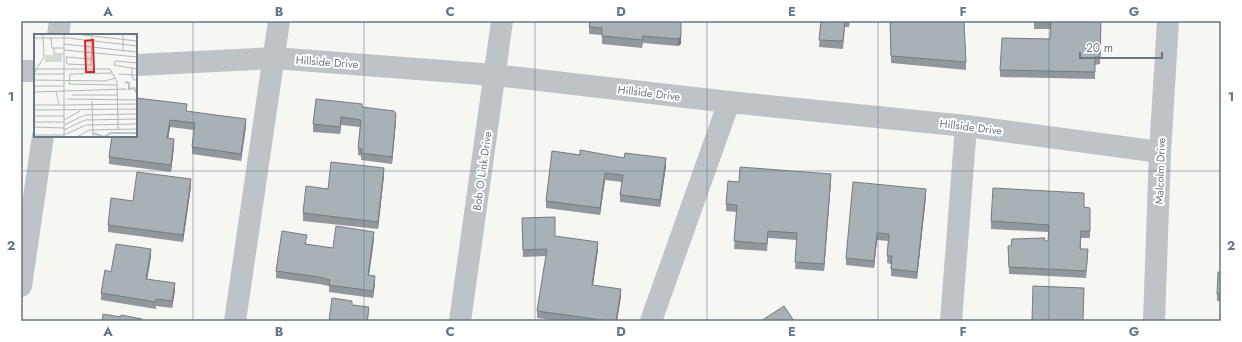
<svg xmlns="http://www.w3.org/2000/svg" width="1242" height="342" font-family="Jost,sans-serif">
	<style>
		.lines { fill: none; stroke-linecap: round; stroke-linejoin: round }
		.minor { stroke: #bec3c7; stroke-width: 22 }
		.wall { fill: #90989d }
		.shaded-wall { fill: #757c7f }
		.building { fill: #a7b1b6; stroke: #757c7f }
		.grid { fill: none; stroke: #647885; stroke-width: 1; stroke-opacity: 0.55 }
		.labels { text-anchor: middle; stroke-width: 4; stroke-linejoin: round; paint-order: stroke }
		.street-label { font-size: 11px; fill: #647885; stroke: #fff }
		.inset-river { fill: none; stroke: #b6c5c8; stroke-width: 2 }
		.inset-road { fill: none; stroke: #afb9bc; stroke-width: 1 }
		.view { fill: #d62828; fill-opacity: 0.15; stroke: #d62828; stroke-width: 2 }
		.inset-edge { fill: none; stroke: #647885; stroke-width: 2 }
		.neatline { fill: none; stroke: #647885; stroke-width: 1.5 }
		.grid-label { font-size: 13px; text-anchor: middle; font-weight: bold; fill: #647885 }
	</style>
	<rect width="100%" height="100%" fill="#f6f6f2"/>
	<g class="lines">
		<!-- minor -->
		<g class="minor">
			<polyline points="58,35 60,21"/>
			<polyline points="136,65 274,58 495,75 729,102 966,126 1160,152"/>
			<polyline points="21,71 35,71"/>
			<polyline points="21,286 43,136"/>
			<polyline points="235,321 279,21"/>
			<polyline points="460,321 502,21"/>
			<polyline points="651,321 729,102"/>
			<polyline points="951,321 966,126"/>
			<polyline points="1154,321 1160,152 1168,21"/>
		</g>
	</g>
	<!-- wall -->
	<g class="wall">
		<polygon points="165,21 184,21 184,22"/>
		<polygon points="681,21 681,44 678,46 643,43 642,48 602,44 602,35 589,34 589,27"/>
		<polygon points="821,21 850,21 849,27 845,27 843,49 819,47"/>
		<polygon points="890,21 966,62 966,70 891,63"/>
		<polygon points="1034,21 1101,21 1100,64 1095,65 1095,79 1000,77 1000,70 1050,39 1050,29 1034,29"/>
		<polygon points="362,107 396,121 392,164 361,160 361,156 358,155 358,148 360,127 341,125 340,134 313,132 313,124"/>
		<polygon points="187,111 246,126 241,161 192,154 192,147 194,130 170,127 168,139 174,147 171,172 109,164 109,157 112,136"/>
		<polygon points="552,151 666,166 660,207 620,202 620,195 622,182 605,180 600,215 546,208 546,201"/>
		<polygon points="384,175 378,229 303,221 303,213 328,189"/>
		<polygon points="831,181 824,271 795,269 797,240 768,238 767,251 734,249 737,212 726,211 726,204 739,182"/>
		<polygon points="191,186 183,242 108,232 108,225 133,201"/>
		<polygon points="926,189 926,196 917,279 891,276 891,264 887,263 888,241 877,240 874,268 846,265 846,258"/>
		<polygon points="1084,207 1090,208 1090,238 1081,238 1081,249 1088,256 1086,278 1009,274 1008,246 1011,246 1044,241 1048,241 1048,232 991,229 991,221"/>
		<polygon points="522,218 555,236 598,249 593,285 621,296 617,321 560,321 537,318 537,311 546,256 523,257"/>
		<polygon points="374,239 369,275 375,283 373,298 329,292 329,286 319,284 276,278 276,271 307,242 306,244 333,248"/>
		<polygon points="151,256 147,279 175,290 172,308 156,306 156,309 101,300 101,293 111,272"/>
		<polygon points="1221,272 1221,321 1221,301 1217,301 1217,294"/>
	</g>
	<!-- shaded-wall -->
	<g class="shaded-wall">
		<polygon points="681,21 681,44 678,46 678,39"/>
		<polygon points="396,114 396,121 392,164 392,157"/>
		<polygon points="341,117 341,125 340,134 340,127"/>
		<polygon points="246,119 246,126 241,161 241,154"/>
		<polygon points="170,120 170,127 167,146 167,138"/>
		<polygon points="174,139 174,147 171,172 171,165"/>
		<polygon points="666,158 666,166 660,207 660,200"/>
		<polygon points="384,168 384,175 378,229 378,222"/>
		<polygon points="605,173 605,180 600,215 600,208"/>
		<polygon points="831,174 831,181 824,271 824,264"/>
		<polygon points="191,179 191,186 183,242 183,235"/>
		<polygon points="926,189 926,196 917,279 917,272"/>
		<polygon points="374,232 374,239 368,282 368,275"/>
		<polygon points="877,233 877,240 874,268 874,261"/>
		<polygon points="598,242 598,249 592,292 592,285"/>
		<polygon points="151,249 151,256 146,286 146,279"/>
		<polygon points="375,276 375,283 373,298 373,291"/>
		<polygon points="175,283 175,290 172,308 172,301"/>
		<polygon points="621,289 621,296 617,321 616,321"/>
		<polygon points="369,307 368,321 367,321"/>
	</g>
	<!-- building -->
	<g class="building">
		<polygon points="590,21 681,21 681,37 678,39 643,36 642,40 602,36 602,28 589,27"/>
		<polygon points="821,21 845,21 843,41 819,40"/>
		<polygon points="890,21 964,21 966,62 891,56"/>
		<polygon points="1034,21 1101,21 1100,57 1095,57 1095,72 1000,70 1002,38 1050,39 1051,22 1034,22"/>
		<polygon points="136,98 187,104 186,111 246,119 241,154 192,147 195,123 170,120 167,138 174,139 171,165 109,157 112,136 136,136"/>
		<polygon points="316,99 362,104 362,107 394,111 396,114 392,157 361,153 362,149 358,148 361,120 341,117 340,127 313,124"/>
		<polygon points="580,150 624,158 625,153 666,158 660,200 620,195 623,175 605,173 600,208 546,201 552,151 580,155"/>
		<polygon points="331,162 384,168 378,222 303,213 306,186 328,189"/>
		<polygon points="740,167 831,174 824,264 795,262 797,233 768,231 767,244 734,241 737,205 726,204 728,181 739,182"/>
		<polygon points="137,172 191,179 183,235 108,225 111,198 133,201"/>
		<polygon points="853,182 926,189 917,272 891,269 892,256 887,256 889,234 877,233 874,261 846,258"/>
		<polygon points="993,188 1084,193 1084,207 1090,208 1090,231 1081,231 1080,249 1088,249 1086,271 1009,267 1008,246 1011,246 1012,239 1045,238 1044,241 1048,241 1049,225 991,221"/>
		<polygon points="555,217 555,236 598,242 592,285 621,289 616,321 609,321 537,311 547,249 523,250 522,218"/>
		<polygon points="336,226 374,232 368,275 375,276 373,291 329,285 330,280 319,277 276,271 282,231 307,235 305,244 333,248"/>
		<polygon points="116,244 151,249 146,279 175,283 172,301 156,299 156,302 101,293 105,270 111,272"/>
		<polygon points="1218,272 1221,272 1221,294 1217,294"/>
		<polygon points="1033,286 1084,288 1083,321 1032,321"/>
		<polygon points="332,298 352,301 352,305 369,307 367,321 329,321"/>
		<polygon points="1221,299 1221,321 1220,321"/>
		<polygon points="784,306 794,321 761,321"/>
		<polygon points="103,314 121,317 121,315 142,319 142,321 102,321"/>
	</g>
	<!-- grid -->
	<path class="grid" d="M 193,21 L 193,321M 364,21 L 364,321M 535,21 L 535,321M 707,21 L 707,321M 878,21 L 878,321M 1049,21 L 1049,321M 21,171 L 1221,171"/>
	<g class="labels">
		<!-- street labels -->
		<g class="street-label">
			<text transform="translate(327 62) rotate(4)" y="4">Hillside Drive</text>
			<text transform="translate(649 93) rotate(7)" y="4">Hillside Drive</text>
			<text transform="translate(971 127) rotate(7)" y="4">Hillside Drive</text>
			<text transform="translate(482 171) rotate(-82)" y="4">Bob O Link Drive</text>
			<text transform="translate(1160 171) rotate(-88)" y="4">Malcolm Drive</text>
		</g>
	</g>
	<!-- overview -->
	<g transform="translate(34 34)">
		<rect width="103" height="103" fill="#f6f6f2"/>
		<path d="M 11,21 L 28,21 L 28,28 L 11,28 Z" fill="#d6dbd1"/>
		<path class="inset-river" d="M 91,48 L 95,49 L 95,55 L 100,54 L 103,59M 59,99 L 70,103 L 77,99 L 103,99"/>
		<path class="inset-road" d="M 30,0 L 30,103M 41,0 L 103,7M 90,0 L 103,1M 0,4 L 34,4 L 103,12M 17,4 L 18,14 L 30,14M 30,10 L 103,18M 20,14 L 20,20 L 30,20M 30,16 L 103,23M 89,18 L 89,0M 103,29 L 81,27 L 80,31 L 103,35M 57,31 L 33,30 L 32,23 L 57,25M 57,32 L 58,0M 0,35 L 76,35 L 83,48 L 84,95M 98,35 L 98,44 L 103,47M 78,39 L 36,40 L 35,50 L 83,51M 0,40 L 30,40M 85,40 L 103,41M 0,46 L 71,47 L 81,44M 0,52 L 30,52M 0,58 L 93,55M 22,58 L 25,70M 38,61 L 83,61M 33,65 L 103,66M 58,67 L 59,103M 0,71 L 30,71M 30,71 L 103,70M 0,76 L 103,75M 0,82 L 30,82M 30,86 L 46,77M 0,88 L 30,88M 30,91 L 51,81 L 103,80M 0,93 L 30,94M 30,96 L 51,86 L 103,85M 0,101 L 30,101M 30,101 L 52,91 L 103,90M 0,103 L 0,39 L 10,23 L 9,0M 43,103 L 55,96 L 103,95"/>
		<path class="view" d="M 59,6 L 60,38 L 52,38 L 51,7 Z"/>
		<rect width="103" height="103" class="inset-edge"/>
	</g>
	<!-- border -->
	<rect width="1242" height="342" fill="none" stroke="#ffffff" stroke-width="44"/>
	<!-- scale -->
	<path d="M1080 52v6h82v-6" fill="none" stroke="#647885" stroke-width="2"/>
	<text x="1086" y="52" font-size="12" fill="#647885" stroke="#ffffff" stroke-width="3" paint-order="stroke">20 m</text>
	<rect x="22" y="22" width="1198" height="298" class="neatline"/>
	<g class="grid-label">
		<text x="108" y="16">A</text>
		<text x="279" y="16">B</text>
		<text x="450" y="16">C</text>
		<text x="621" y="16">D</text>
		<text x="792" y="16">E</text>
		<text x="963" y="16">F</text>
		<text x="1134" y="16">G</text>
		<text x="11" y="101">1</text>
		<text x="1231" y="101">1</text>
		<text x="11" y="250">2</text>
		<text x="1231" y="250">2</text>
		<text x="108" y="336">A</text>
		<text x="279" y="336">B</text>
		<text x="450" y="336">C</text>
		<text x="621" y="336">D</text>
		<text x="792" y="336">E</text>
		<text x="963" y="336">F</text>
		<text x="1134" y="336">G</text>
	</g>
</svg>
